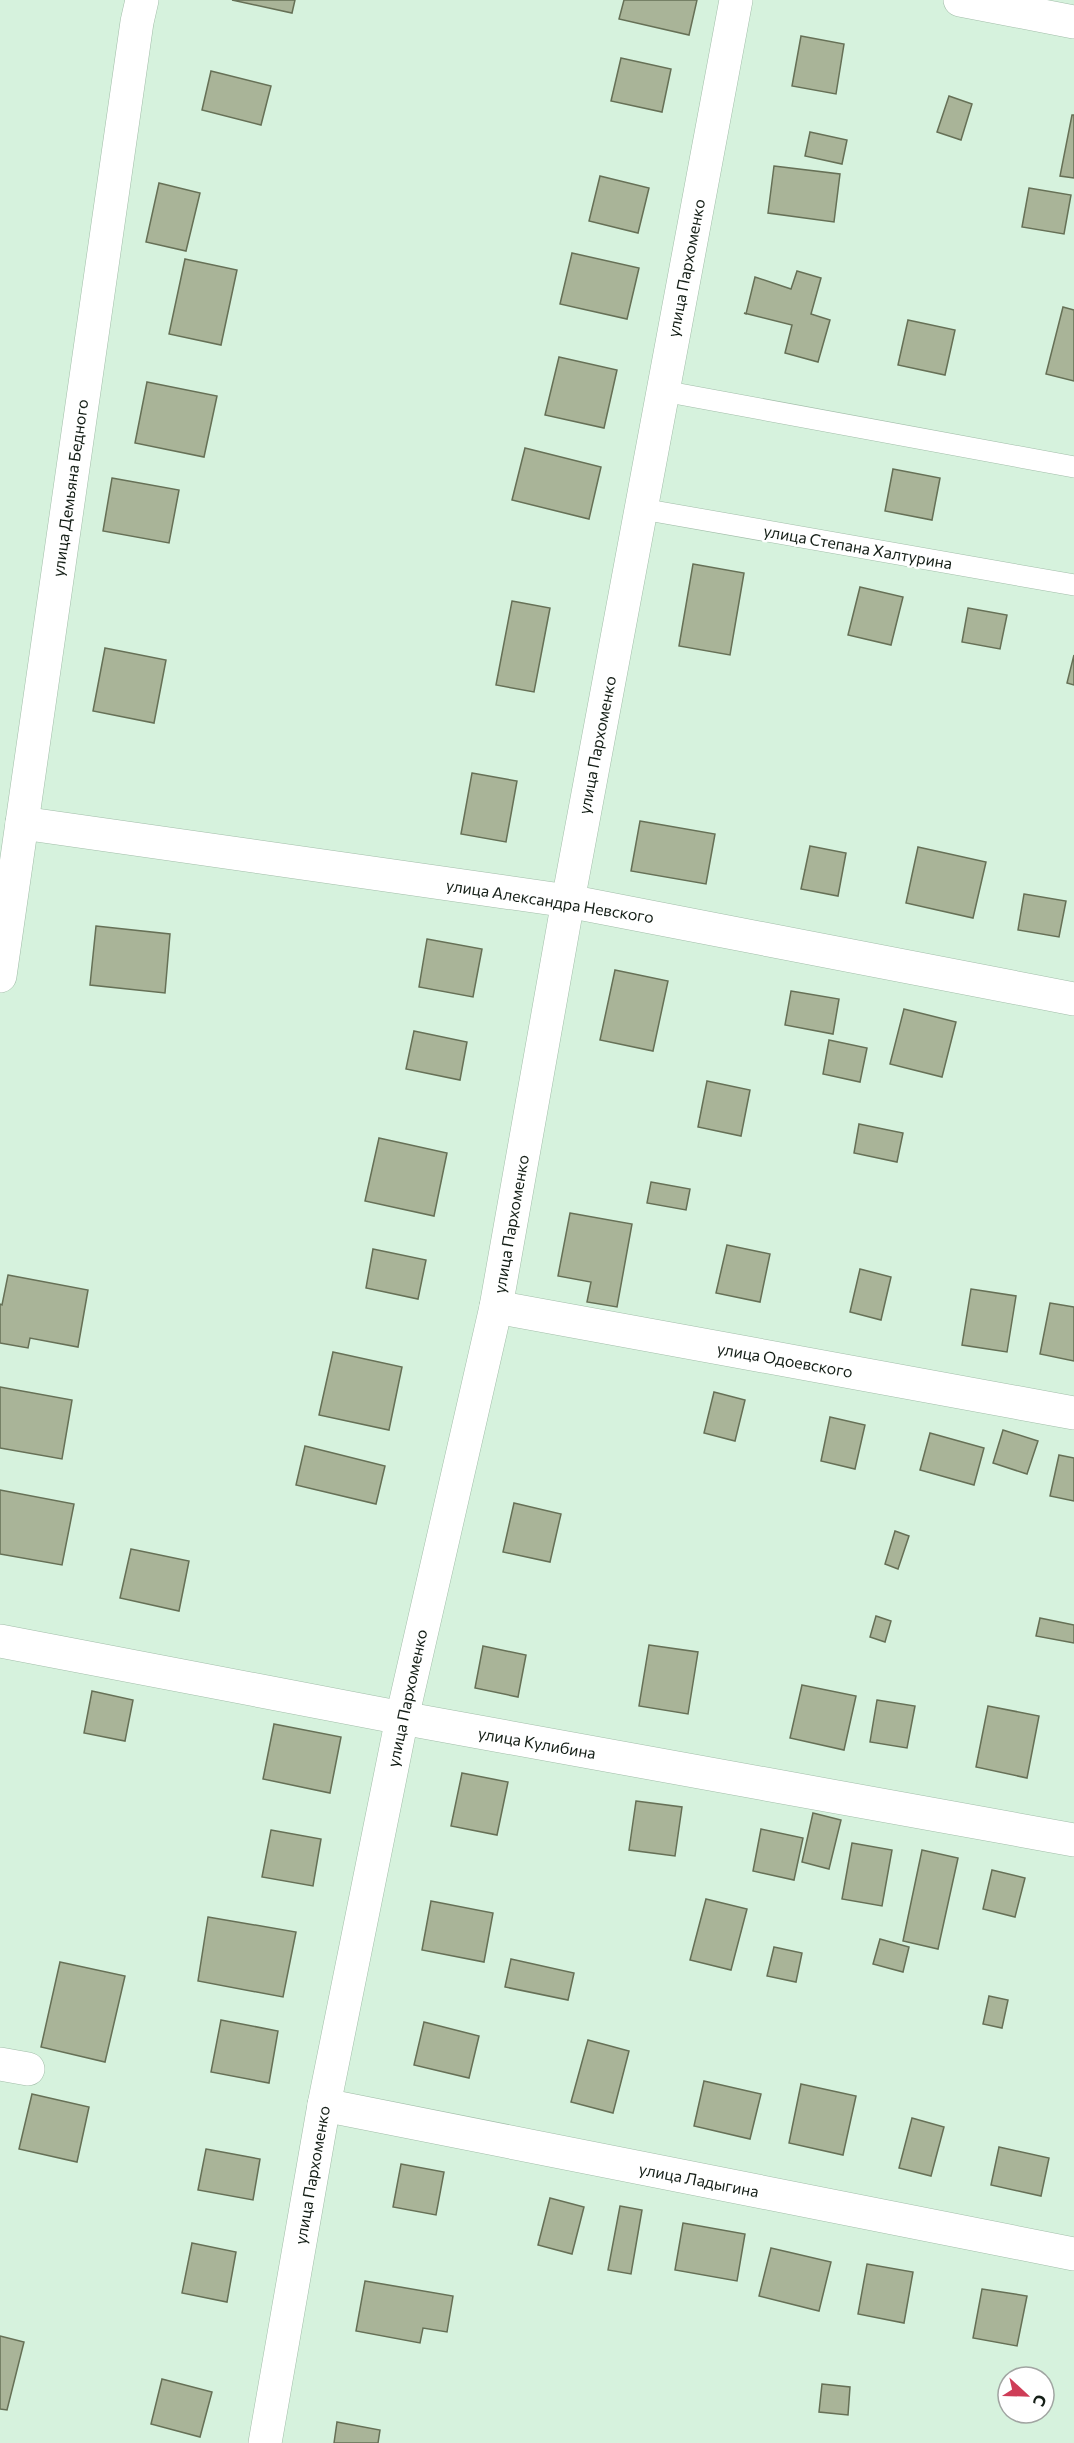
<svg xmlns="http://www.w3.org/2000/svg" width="1074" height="2443" font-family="Commissioner,sans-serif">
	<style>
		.building { fill: #a9b498; stroke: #667056; stroke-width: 1.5 }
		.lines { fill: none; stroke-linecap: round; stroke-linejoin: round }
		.service-casing { stroke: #a2bda9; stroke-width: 22 }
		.minor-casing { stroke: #a2bda9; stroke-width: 34 }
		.tertiary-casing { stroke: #a2bda9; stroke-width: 34 }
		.service { stroke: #fff; stroke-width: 21 }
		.minor { stroke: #fff; stroke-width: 33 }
		.tertiary { stroke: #fff; stroke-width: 33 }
		.labels { text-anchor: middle; stroke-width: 5; stroke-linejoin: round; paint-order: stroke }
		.street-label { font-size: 16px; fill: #141e16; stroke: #fff }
	</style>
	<rect width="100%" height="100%" fill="#d6f2dd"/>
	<!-- building -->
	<g class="building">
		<polygon points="232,0 295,0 292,13"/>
		<polygon points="624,0 697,0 689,35 619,19"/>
		<polygon points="801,36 844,44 836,94 792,86"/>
		<polygon points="621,58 671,69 662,112 611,101"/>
		<polygon points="211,71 271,86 261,125 202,110"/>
		<polygon points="949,96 972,104 961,140 937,132"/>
		<polygon points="1072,115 1074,115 1074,178 1060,176"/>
		<polygon points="810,132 847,140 842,164 805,156"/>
		<polygon points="774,166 840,174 834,222 768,213"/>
		<polygon points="600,176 649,188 638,233 589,221"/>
		<polygon points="159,183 200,193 186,251 146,242"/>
		<polygon points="1029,188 1071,195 1064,234 1022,227"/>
		<polygon points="572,253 639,268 627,319 560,304"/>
		<polygon points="185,259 237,270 221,345 169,334"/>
		<polygon points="797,271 821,278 811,314 830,320 818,362 785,353 792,325 744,313 746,314 755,277 791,289"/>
		<polygon points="1063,307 1074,310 1074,381 1046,374"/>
		<polygon points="908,320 955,330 945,375 898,365"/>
		<polygon points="559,357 617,370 604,428 545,415"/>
		<polygon points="147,382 217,396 204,457 135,443"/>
		<polygon points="525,448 601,467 589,519 512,500"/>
		<polygon points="893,469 940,478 932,520 885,511"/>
		<polygon points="112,478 179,490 169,543 103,531"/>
		<polygon points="693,564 744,573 730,655 679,646"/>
		<polygon points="860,587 903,597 891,645 848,635"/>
		<polygon points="512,601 550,608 534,692 496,685"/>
		<polygon points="968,608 1007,615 1000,649 962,642"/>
		<polygon points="105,648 166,660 154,723 93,711"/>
		<polygon points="1074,655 1074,685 1067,683"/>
		<polygon points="472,773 517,781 506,842 461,834"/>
		<polygon points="640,821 715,834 706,884 631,871"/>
		<polygon points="810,846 846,853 838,896 801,889"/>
		<polygon points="918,847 986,862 973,918 906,903"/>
		<polygon points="1024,894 1066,901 1059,937 1018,930"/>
		<polygon points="96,926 170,934 165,993 90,985"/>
		<polygon points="427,939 482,949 473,997 419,987"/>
		<polygon points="615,970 668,981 653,1051 600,1040"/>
		<polygon points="791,991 839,999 833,1034 785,1025"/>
		<polygon points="904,1009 956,1022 942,1077 890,1064"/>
		<polygon points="414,1031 467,1042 460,1080 406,1069"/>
		<polygon points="829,1040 867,1048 860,1082 823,1074"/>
		<polygon points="707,1081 750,1090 741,1136 698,1127"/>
		<polygon points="859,1124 903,1133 897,1162 854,1153"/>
		<polygon points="379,1138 447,1153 434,1216 365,1201"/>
		<polygon points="651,1182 690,1189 686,1210 647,1203"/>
		<polygon points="570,1213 632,1224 617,1307 587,1302 591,1282 558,1276"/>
		<polygon points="727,1245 770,1254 760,1302 716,1293"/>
		<polygon points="373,1249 426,1260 418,1299 366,1288"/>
		<polygon points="860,1269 891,1277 881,1320 850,1312"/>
		<polygon points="8,1275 88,1290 78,1347 30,1338 28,1348 0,1343 0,1304 2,1305"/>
		<polygon points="971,1289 1016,1296 1007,1352 962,1345"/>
		<polygon points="1050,1303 1074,1307 1074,1361 1040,1354"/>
		<polygon points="333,1352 402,1367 389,1430 319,1415"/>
		<polygon points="0,1387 72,1400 62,1459 0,1448"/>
		<polygon points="714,1392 745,1400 735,1441 704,1433"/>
		<polygon points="830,1417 865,1425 855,1469 821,1461"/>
		<polygon points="1003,1430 1038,1441 1027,1474 993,1463"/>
		<polygon points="930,1433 984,1448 974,1485 920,1470"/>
		<polygon points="305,1446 385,1466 376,1504 296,1485"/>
		<polygon points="1059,1455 1074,1458 1074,1501 1050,1496"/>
		<polygon points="0,1490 74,1504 62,1565 0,1554"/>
		<polygon points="514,1503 561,1514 550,1562 503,1552"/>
		<polygon points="895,1531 909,1536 898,1569 885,1564"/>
		<polygon points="131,1549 189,1561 179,1611 120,1598"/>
		<polygon points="876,1616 891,1621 885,1642 870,1637"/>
		<polygon points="1040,1618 1074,1625 1074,1643 1036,1636"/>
		<polygon points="649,1645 698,1652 688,1714 639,1706"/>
		<polygon points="483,1646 526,1655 518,1697 475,1688"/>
		<polygon points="802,1685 856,1696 844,1750 790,1738"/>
		<polygon points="92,1691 133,1700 125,1741 84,1733"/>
		<polygon points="877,1700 915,1706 907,1748 870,1742"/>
		<polygon points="988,1706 1039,1716 1027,1778 976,1767"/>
		<polygon points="274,1724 341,1737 330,1793 263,1779"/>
		<polygon points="462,1773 508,1782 497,1835 451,1826"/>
		<polygon points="636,1801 682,1807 675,1856 629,1850"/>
		<polygon points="813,1813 841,1820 829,1869 802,1862"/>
		<polygon points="761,1829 803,1838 794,1880 753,1871"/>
		<polygon points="271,1830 321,1839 313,1886 262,1877"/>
		<polygon points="852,1843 892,1850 882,1906 842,1899"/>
		<polygon points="922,1850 958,1858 938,1949 903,1941"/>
		<polygon points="992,1870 1025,1878 1015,1917 983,1909"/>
		<polygon points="706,1899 747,1909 731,1970 690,1960"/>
		<polygon points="431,1901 493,1913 484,1962 422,1950"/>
		<polygon points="208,1917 296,1932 283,1997 198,1981"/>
		<polygon points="880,1939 909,1947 903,1972 873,1964"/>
		<polygon points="774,1947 802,1953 796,1982 767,1976"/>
		<polygon points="511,1959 574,1973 568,2000 505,1987"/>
		<polygon points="60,1962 125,1976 105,2062 41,2047"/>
		<polygon points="989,1996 1008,2000 1002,2028 983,2024"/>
		<polygon points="221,2020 278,2031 269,2083 211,2072"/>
		<polygon points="424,2022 479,2036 469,2078 414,2065"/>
		<polygon points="588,2040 629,2051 613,2113 571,2102"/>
		<polygon points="704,2081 761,2094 750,2139 694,2126"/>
		<polygon points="801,2084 856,2096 843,2155 789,2143"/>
		<polygon points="32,2094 89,2107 77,2162 19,2149"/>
		<polygon points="912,2118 944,2127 931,2176 899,2168"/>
		<polygon points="999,2147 1049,2158 1041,2196 991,2185"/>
		<polygon points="206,2149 260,2159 253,2200 198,2190"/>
		<polygon points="401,2164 444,2172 436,2215 393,2207"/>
		<polygon points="550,2198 584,2207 572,2254 538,2245"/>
		<polygon points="620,2206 642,2210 631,2274 608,2270"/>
		<polygon points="683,2223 745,2234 737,2281 675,2270"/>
		<polygon points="192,2243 236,2252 227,2302 182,2293"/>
		<polygon points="771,2248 831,2262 819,2311 759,2296"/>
		<polygon points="867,2264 913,2272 904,2323 858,2314"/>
		<polygon points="365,2281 453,2296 447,2332 423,2328 420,2343 356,2331"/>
		<polygon points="982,2289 1027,2296 1017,2346 973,2338"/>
		<polygon points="0,2336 24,2342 7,2410 0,2409"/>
		<polygon points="162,2379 212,2392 200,2437 151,2424"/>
		<polygon points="822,2384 850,2387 848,2415 819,2412"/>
		<polygon points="337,2422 380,2430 378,2443 334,2443"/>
	</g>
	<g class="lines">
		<defs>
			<g id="service">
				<polyline points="663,391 1074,467"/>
				<polyline points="642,509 1074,585"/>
			</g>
			<g id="minor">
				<polyline points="960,0 1074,22"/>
				<polyline points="22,823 568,901 1074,999"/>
				<polyline points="0,976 137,22 142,0"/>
				<polyline points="496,1307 1074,1413"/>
				<polyline points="0,1641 402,1718 1074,1840"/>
				<polyline points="0,2064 28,2069"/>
				<polyline points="324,2105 1074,2254"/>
			</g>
			<polyline id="tertiary" points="265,2443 324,2105 402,1718 496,1307 568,901 736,0"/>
		</defs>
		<!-- service casing -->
		<use href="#service" class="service-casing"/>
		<!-- minor casing -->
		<use href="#minor" class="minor-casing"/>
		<!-- tertiary casing -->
		<use href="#tertiary" class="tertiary-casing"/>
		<!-- service -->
		<use href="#service" class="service"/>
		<!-- minor -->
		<use href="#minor" class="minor"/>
		<!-- tertiary -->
		<use href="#tertiary" class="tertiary"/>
	</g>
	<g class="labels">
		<!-- street labels -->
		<g class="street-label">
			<text transform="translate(686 268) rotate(-79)" y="6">улица Пархоменко</text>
			<text transform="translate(70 488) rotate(-82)" y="6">улица Демьяна Бедного</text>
			<text transform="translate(858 547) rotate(10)" y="6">улица Степана Халтурина</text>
			<text transform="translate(597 745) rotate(-79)" y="6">улица Пархоменко</text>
			<text transform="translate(550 901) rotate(9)" y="6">улица Александра Невского</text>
			<text transform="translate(511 1224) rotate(-80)" y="6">улица Пархоменко</text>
			<text transform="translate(785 1360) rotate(10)" y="6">улица Одоевского</text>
			<text transform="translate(407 1698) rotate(-78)" y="6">улица Пархоменко</text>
			<text transform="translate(537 1743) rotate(10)" y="6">улица Кулибина</text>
			<text transform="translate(312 2175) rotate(-80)" y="6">улица Пархоменко</text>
			<text transform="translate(699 2180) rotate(11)" y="6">улица Ладыгина</text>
		</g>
	</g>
	<!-- north arrow -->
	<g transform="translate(1026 2395) rotate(112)"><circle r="28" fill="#ffffff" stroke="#a1a5a2" stroke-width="1.5"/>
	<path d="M0-4.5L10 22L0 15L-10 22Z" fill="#ce3d57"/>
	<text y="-9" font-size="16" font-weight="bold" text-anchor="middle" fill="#141e16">С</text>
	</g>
</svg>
